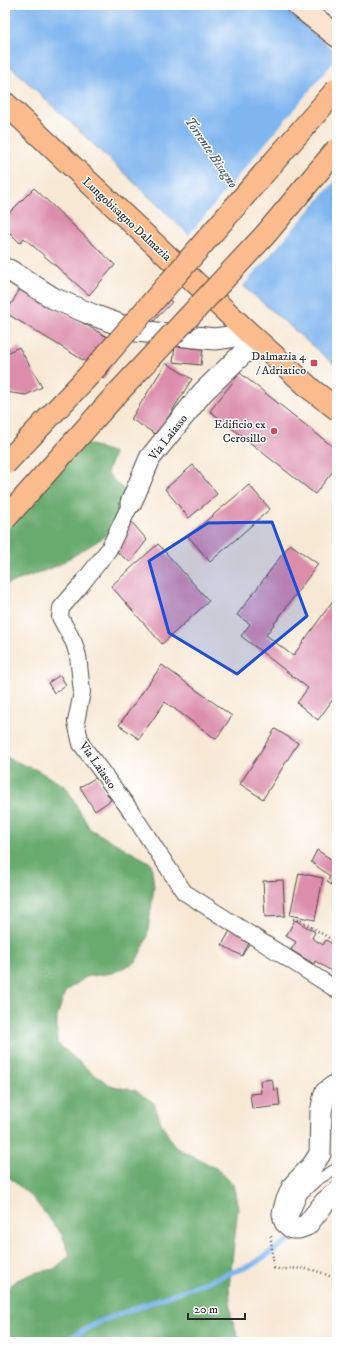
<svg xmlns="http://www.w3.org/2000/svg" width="342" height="1347" font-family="'IM FELL DW Pica',serif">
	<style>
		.forest { fill: #69ab6e; stroke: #4a6b4c }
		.water { fill: #80b6ef; stroke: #56708d }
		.pier { fill: #f7e8d4 }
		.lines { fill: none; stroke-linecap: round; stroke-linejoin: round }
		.stream { stroke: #80b6ef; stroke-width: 5.5 }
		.building { fill: #db8daa }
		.service-casing { stroke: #4a4744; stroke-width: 12 }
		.pedestrian-casing { stroke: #4a4744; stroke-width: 18 }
		.minor-casing { stroke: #4a4744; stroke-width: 23 }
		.secondary-casing { stroke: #4a4744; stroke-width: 24 }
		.primary-casing { stroke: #4a4744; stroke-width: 24 }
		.path { stroke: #4a4744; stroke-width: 2.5; stroke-dasharray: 1 3; stroke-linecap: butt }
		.service { stroke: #fff; stroke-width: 10 }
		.pedestrian { stroke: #fff; stroke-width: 16 }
		.minor { stroke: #fff; stroke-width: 21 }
		.secondary { stroke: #fde4d1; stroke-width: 22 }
		.primary { stroke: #fbbb8c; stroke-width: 22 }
		.motorway-bridge-casing { stroke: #4a4744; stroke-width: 24; stroke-linecap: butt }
		.motorway-bridge { stroke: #fbbb8c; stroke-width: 22 }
		.marked { fill: #1d4ed8; fill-opacity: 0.2; stroke: #1d4ed8; stroke-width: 3; stroke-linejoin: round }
		.poi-dot { fill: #d1495b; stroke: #fff; stroke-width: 1.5 }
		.labels { text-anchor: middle; stroke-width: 3; stroke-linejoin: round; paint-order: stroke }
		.street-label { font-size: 12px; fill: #2b2b2b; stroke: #fff }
		.poi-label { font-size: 12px; fill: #2b2b2b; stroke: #fff; text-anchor: end }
		.water-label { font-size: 13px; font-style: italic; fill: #495c70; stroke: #fff }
	</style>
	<rect width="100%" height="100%" fill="#fff"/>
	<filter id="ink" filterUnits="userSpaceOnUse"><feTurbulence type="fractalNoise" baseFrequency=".025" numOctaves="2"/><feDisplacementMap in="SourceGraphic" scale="8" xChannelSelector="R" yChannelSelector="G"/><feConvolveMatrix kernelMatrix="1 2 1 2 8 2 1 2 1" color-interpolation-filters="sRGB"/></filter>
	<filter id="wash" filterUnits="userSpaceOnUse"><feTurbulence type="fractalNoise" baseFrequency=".012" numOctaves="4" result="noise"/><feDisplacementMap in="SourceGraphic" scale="16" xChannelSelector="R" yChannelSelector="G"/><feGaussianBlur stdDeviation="0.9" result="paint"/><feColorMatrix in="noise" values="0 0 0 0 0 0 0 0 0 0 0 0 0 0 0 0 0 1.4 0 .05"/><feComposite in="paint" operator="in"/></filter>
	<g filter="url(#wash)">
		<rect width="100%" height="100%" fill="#f7e8d4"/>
		<!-- forest -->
		<g class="forest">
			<polygon points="78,440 114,453 107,473 127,493 121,518 104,537 57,566 8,584 5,587 5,525"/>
			<polygon points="5,757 37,770 66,787 90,829 151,863 154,887 147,938 136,962 112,973 86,977 65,992 57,1017 57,1043 92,1073 113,1087 135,1090 154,1103 162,1125 175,1147 216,1168 233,1184 238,1208 229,1287 231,1315 238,1337 242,1342 5,1342 5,1291 15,1281 34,1273 54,1269 70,1255 62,1235 32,1197 5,1174"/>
		</g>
		<!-- water -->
		<polygon class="water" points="5,5 281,5 337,54 337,367 248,290 5,61"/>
		<!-- pier -->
		<polygon class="pier" points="337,58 337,179 242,287 188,236"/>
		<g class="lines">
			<!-- stream -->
			<polyline class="stream" points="63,1342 101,1321 252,1265 296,1235"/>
		</g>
		<g id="blocks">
			<!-- building -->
			<g class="building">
				<polygon points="34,188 115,265 89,295 24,238 20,243 5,228 5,217"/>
				<polygon points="21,287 114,341 96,368 6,313"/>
				<polygon points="165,297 172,302 153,322 145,320"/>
				<polygon points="175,346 203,349 201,365 173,362"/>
				<polygon points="19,347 42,387 26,395 5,392 5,354"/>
				<polygon points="116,358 104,379 99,376"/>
				<polygon points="166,363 192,379 157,435 131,419"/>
				<polygon points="240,373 337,450 337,466 315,494 210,411"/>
				<polygon points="193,465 217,494 189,518 165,489"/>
				<polygon points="249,485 270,509 210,562 188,536"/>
				<polygon points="130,520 147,540 130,562 113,549"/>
				<polygon points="158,544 209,601 162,644 111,586"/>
				<polygon points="290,544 318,564 266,635 293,656 337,595 337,694 318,720 297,703 308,688 241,636 250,624 237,615"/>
				<polygon points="162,665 232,716 216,739 165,702 139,739 119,725"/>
				<polygon points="60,675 66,685 54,693 48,683"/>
				<polygon points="275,729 298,743 263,799 240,784"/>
				<polygon points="97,777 111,800 95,811 80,787"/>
				<polygon points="317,850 337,863 337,870 335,873 337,874 337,880 334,886 327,882 330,876 311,862"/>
				<polygon points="299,873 323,878 315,920 290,915"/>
				<polygon points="283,880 285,916 265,917 263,881"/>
				<polygon points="295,920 315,932 312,938 323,945 326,940 337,947 337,985 329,980 333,972 315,961 314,964 291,950 296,942 286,936"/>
				<polygon points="232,927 252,938 242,956 222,945"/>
				<polygon points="272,1079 274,1090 278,1089 280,1106 252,1109 250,1094 261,1093 260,1081"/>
			</g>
		</g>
	</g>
	<g filter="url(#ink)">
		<use href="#blocks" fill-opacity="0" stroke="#4a4744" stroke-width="1"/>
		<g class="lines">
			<defs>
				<polyline id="service" points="289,1225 302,1194 316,1181 337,1168"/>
				<polyline id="pedestrian" points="131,503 109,549 80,586 61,608 60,617 74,643 78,656 82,692 76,722 81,744 128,807 184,892 337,990"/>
				<g id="minor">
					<polyline points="9,270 53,298 93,315 137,331 215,339 250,334"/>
					<polyline points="131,503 150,458 203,392 257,340"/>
					<polyline points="337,1084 325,1093 321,1112 320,1154 312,1166 293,1186 286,1202 283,1214 285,1222 292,1228 299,1228 307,1225 325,1202 337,1192"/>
				</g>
				<polyline id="secondary" points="298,5 337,36"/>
				<polyline id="primary" points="5,103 250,334 312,390 337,409"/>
			</defs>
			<!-- service casing -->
			<use href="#service" class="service-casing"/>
			<!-- pedestrian casing -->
			<use href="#pedestrian" class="pedestrian-casing"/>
			<!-- minor casing -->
			<use href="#minor" class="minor-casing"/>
			<!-- secondary casing -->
			<use href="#secondary" class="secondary-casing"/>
			<!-- primary casing -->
			<use href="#primary" class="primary-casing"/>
			<!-- path -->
			<g class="path">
				<polyline points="293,919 300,920 337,943"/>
				<path d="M 271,1236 L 271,1240 L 274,1268 C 284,1271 296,1267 306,1269 C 317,1270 328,1275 337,1280"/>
			</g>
			<!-- service -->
			<use href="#service" class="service"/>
			<!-- pedestrian -->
			<use href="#pedestrian" class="pedestrian"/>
			<!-- minor -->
			<use href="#minor" class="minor"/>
			<!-- secondary -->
			<use href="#secondary" class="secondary"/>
			<!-- primary -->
			<use href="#primary" class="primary"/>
			<defs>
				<g id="motorway-bridge">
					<polyline points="5,464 90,374 337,89"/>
					<polyline points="5,519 113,398 265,235 337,149"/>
				</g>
			</defs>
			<!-- motorway-bridge casing -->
			<use href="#motorway-bridge" class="motorway-bridge-casing"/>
			<!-- motorway-bridge -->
			<use href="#motorway-bridge" class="motorway-bridge"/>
		</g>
	</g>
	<!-- marked area -->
	<path class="marked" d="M 272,522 L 307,616 L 237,674 L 169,633 L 149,561 L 208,523 Z"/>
	<!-- markers -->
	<g class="poi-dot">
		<rect x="310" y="359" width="8" height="8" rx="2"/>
		<circle cx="274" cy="431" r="4"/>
	</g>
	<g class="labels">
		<!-- street labels -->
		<g class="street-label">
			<text transform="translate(127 219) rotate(43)" y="4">Lungobisagno Dalmazia</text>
			<text transform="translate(168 437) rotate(-52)" y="4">Via Laiasso</text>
			<text transform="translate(98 765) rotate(55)" y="4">Via Laiasso</text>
		</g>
		<!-- poi labels -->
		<g class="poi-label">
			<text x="306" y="360">Dalmazia 4<tspan x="306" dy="14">/ Adriatico</tspan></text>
			<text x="266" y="428">Edificio ex<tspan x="266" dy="14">Cerosillo</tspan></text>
		</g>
		<!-- water labels -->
		<g class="water-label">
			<text transform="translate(212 152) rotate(56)" y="5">Torrente Bisagno</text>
		</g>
	</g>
	<!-- margin -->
	<rect width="342" height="1347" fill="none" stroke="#fff" stroke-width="20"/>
	<!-- scale -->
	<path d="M188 1313v6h57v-6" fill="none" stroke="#2b2b2b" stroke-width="2"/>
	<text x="194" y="1313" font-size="12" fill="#2b2b2b" stroke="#ffffff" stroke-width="3" paint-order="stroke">20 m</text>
</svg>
